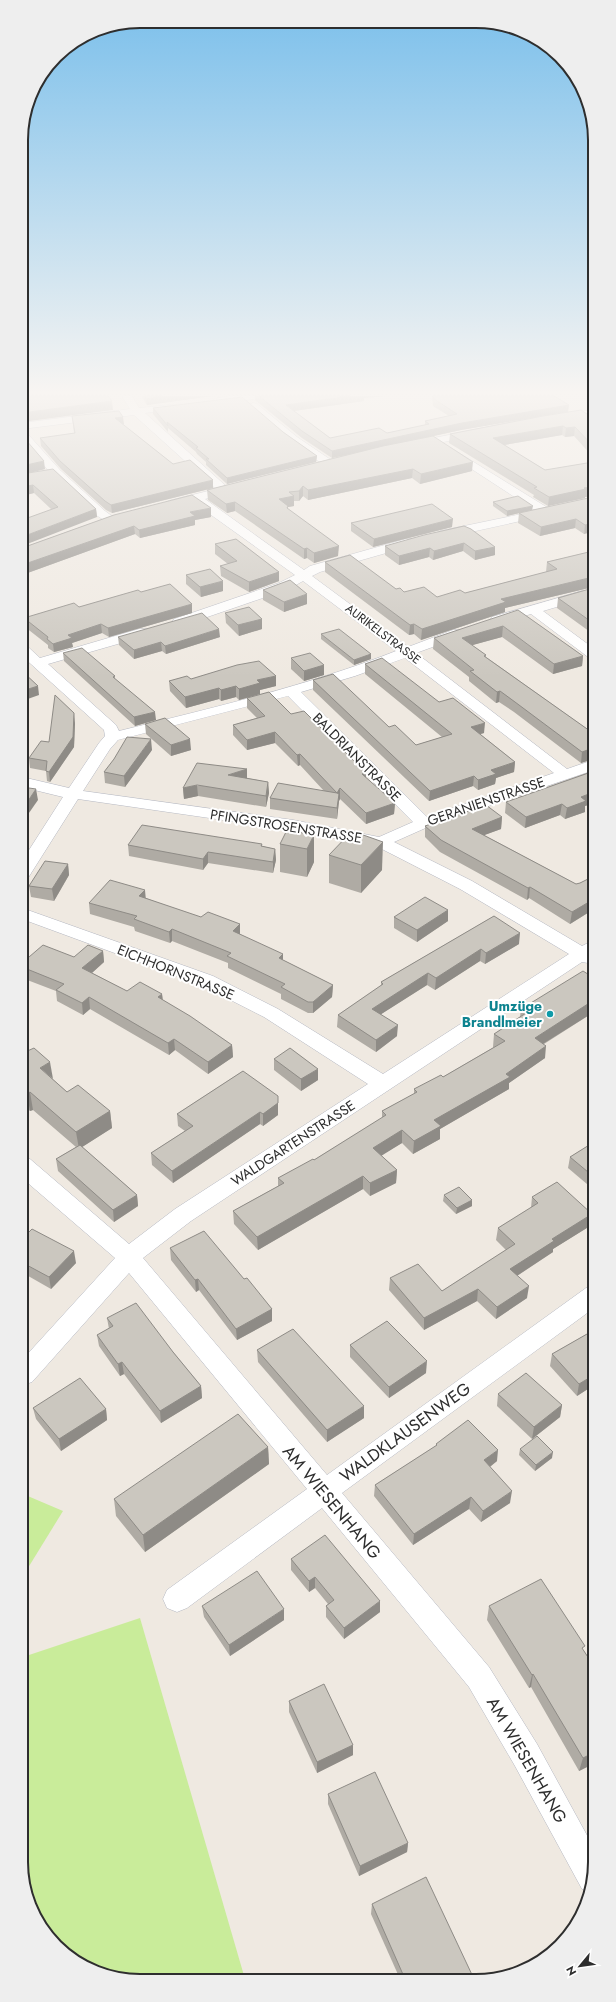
<svg xmlns="http://www.w3.org/2000/svg" width="616" height="2002" font-family="Jost,sans-serif">
	<style>
		.pitch { fill: #c9ec9a }
		.lines { fill: none; stroke-linecap: round; stroke-linejoin: round }
		.minor-casing { stroke: #b4b7c1; stroke-width: 1 }
		.minor { fill: #fff; fill-rule: evenodd }
		.wall { fill: #afaba4 }
		.shaded-wall { fill: #8e8b86 }
		.building { fill: #cbc7bf; stroke: #8e8b86 }
		.culture-dot { fill: #0f9aa8; stroke: #fff; stroke-width: 1.5 }
		.labels { text-anchor: middle; stroke-width: 4; stroke-linejoin: round; paint-order: stroke }
		.far-street-label { font-size: 12px; fill: #2e2e2e; stroke: #fff }
		.street-label { font-size: 14px; fill: #2e2e2e; stroke: #fff }
		.culture-label { font-size: 14px; font-weight: bold; fill: #0d838f; stroke: #fff; text-anchor: end }
		.near-street-label { font-size: 17px; fill: #2e2e2e; stroke: #fff }
		.rim { fill: none; stroke: #2e2e2e; stroke-width: 2 }
	</style>
	<rect width="100%" height="100%" fill="#efe9e1"/>
	<!-- pitch -->
	<g class="pitch">
		<polygon points="23,1494 63,1511 23,1576"/>
		<polygon points="140,1618 245,1979 117,1979 81,1965 56,1946 33,1915 23,1885 23,1657"/>
	</g>
	<g class="lines">
		<defs>
			<g id="minor">
				<path d="M 122,396 L 132,396 L 139,408 L 181,404 L 182,406 L 181,408 L 145,413 L 227,487 L 232,486 L 238,489 L 236,491 L 205,499 L 304,570 L 310,566 L 406,539 L 414,539 L 416,542 L 414,545 L 320,572 L 312,576 L 408,647 L 453,630 L 463,630 L 465,633 L 463,636 L 416,653 L 567,769 L 593,760 L 594,770 L 430,826 L 394,842 L 472,881 L 582,946 L 594,940 L 594,964 L 582,962 L 191,1221 L 143,1258 L 327,1475 L 586,1288 L 594,1286 L 594,1308 L 342,1493 L 489,1667 L 537,1744 L 595,1850 L 595,1870 L 589,1892 L 582,1889 L 515,1766 L 469,1687 L 322,1508 L 187,1608 L 177,1612 L 167,1608 L 163,1599 L 167,1590 L 307,1489 L 129,1273 L 32,1382 L 23,1385 L 23,1359 L 115,1258 L 22,1178 L 22,1157 L 30,1159 L 129,1244 L 175,1209 L 368,1084 L 264,1017 L 199,984 L 22,919 L 22,908 L 213,976 L 278,1009 L 383,1074 L 569,954 L 460,889 L 376,846 L 293,830 L 78,799 L 28,878 L 22,879 L 22,861 L 63,797 L 22,787 L 22,777 L 69,788 L 99,743 L 105,736 L 104,730 L 22,656 L 22,645 L 27,646 L 40,658 L 139,629 L 149,629 L 151,632 L 149,635 L 48,664 L 116,725 L 119,731 C 212,708 307,686 396,651 L 303,581 L 289,589 L 184,625 L 174,625 L 172,622 L 174,619 L 279,583 L 295,575 L 193,502 L 172,508 L 168,507 L 166,504 L 168,501 L 216,489 L 134,415 L 22,429 L 22,423 L 130,409 ZM 405,658 L 554,773 L 427,817 L 301,692 L 355,676 ZM 288,696 L 413,822 L 379,837 L 293,820 L 83,791 L 110,749 L 118,740 Z"/>
				<polygon points="229,396 259,396 254,399 218,404 213,401 214,399"/>
				<path d="M 253,403 L 257,404 L 297,437 L 334,462 L 336,464 L 334,466 C 320,470 263,419 249,408 L 248,406 Z"/>
				<polygon points="593,410 593,416 563,420 558,417 563,414"/>
				<polygon points="475,430 479,431 480,433 479,435 413,448 407,445 413,442"/>
				<path d="M 22,431 L 26,432 L 60,470 L 105,511 L 116,519 L 114,522 C 95,526 35,456 22,440 Z"/>
				<polygon points="451,448 548,508 593,498 593,505 444,538 440,537 438,534 440,531 536,511 447,453 445,451"/>
				<polygon points="582,591 587,592 589,595 587,598 543,611 593,648 593,658 588,657 531,614 497,624 492,623 490,620 492,617"/>
			</g>
		</defs>
		<!-- minor casing -->
		<use href="#minor" class="minor-casing"/>
		<!-- minor -->
		<use href="#minor" class="minor"/>
	</g>
	<!-- wall -->
	<g class="wall">
		<polygon points="141,396 213,396 147,405"/>
		<polygon points="255,396 386,396 364,398 364,401 294,411 330,438 387,433 425,425 425,421 449,416 433,406 432,396 554,396 568,412 554,414 593,414 593,457 574,436 565,437 562,435 504,445 545,470 593,462 593,496 585,497 585,498 548,506 533,497 534,495 449,443 450,434 529,418 461,430 420,439 472,471 420,484 412,478 308,500 303,496 299,501 294,501 294,506 288,507 288,509 338,556 314,563 307,558 304,559 235,511 227,513 208,500 207,490 346,455 332,458 302,438 255,400"/>
		<polygon points="153,408 283,432 317,456 316,462 227,484 206,465 206,462 197,454 196,452 168,428 168,432 153,414"/>
		<polygon points="72,416 124,424 123,425 173,464 213,488 112,513 106,510 61,469 41,446 40,438 74,433"/>
		<polygon points="22,441 45,469 25,474 96,509 97,517 51,509 34,493 22,496"/>
		<polygon points="593,497 584,534 575,528 540,536 518,523 519,513"/>
		<polygon points="493,502 532,510 507,516 493,506"/>
		<polygon points="114,515 211,517 195,520 195,525 140,538 135,534 22,575 22,548"/>
		<polygon points="351,523 452,527 373,547 351,531"/>
		<polygon points="464,526 495,555 475,560 463,551 433,560 429,557 399,565 385,555 385,546"/>
		<polygon points="215,544 279,572 279,581 249,592 221,576 220,566 228,564 215,554"/>
		<polygon points="593,551 593,587 505,608 505,612 421,640 414,634 409,635 325,572 325,562 396,589 404,592 437,597 465,593 546,572 547,562"/>
		<polygon points="186,575 223,591 201,597 186,584"/>
		<polygon points="593,588 593,634 557,608 558,598"/>
		<polygon points="263,590 307,604 284,612 263,600"/>
		<polygon points="141,592 192,613 109,637 102,633 72,643 73,647 54,652 48,648 48,645 25,627 24,618 79,607"/>
		<polygon points="518,610 583,656 582,666 553,674 502,637 472,645 486,655 486,657 590,731 593,730 593,759 581,763 514,712 499,702 496,703 469,681 469,677 433,649 434,638"/>
		<polygon points="225,613 262,619 262,629 239,636 226,623"/>
		<polygon points="321,634 371,654 371,659 354,665 321,639"/>
		<polygon points="118,637 220,637 166,654 162,651 134,659 119,645"/>
		<polygon points="63,653 115,676 115,679 156,720 135,726 64,661"/>
		<polygon points="291,658 324,665 324,675 304,681 291,669"/>
		<polygon points="365,664 439,702 484,733 480,734 515,762 514,772 496,778 495,784 478,790 473,786 429,801 313,690 313,680 389,727 416,745 442,737 365,674"/>
		<polygon points="191,679 276,686 260,690 260,694 239,700 236,697 221,701 219,699 186,708 170,691 169,681"/>
		<polygon points="247,698 291,714 366,773 366,778 395,803 394,814 366,824 340,799 339,801 337,819 270,809 270,798 324,791 300,765 298,766 275,743 247,750 233,735 233,725 257,718 247,708"/>
		<polygon points="75,723 74,747 50,782 47,781 46,771 30,768 29,758"/>
		<polygon points="145,724 191,750 171,756 146,734"/>
		<polygon points="152,750 125,787 105,783 104,772"/>
		<polygon points="594,769 594,803 585,806 585,812 565,819 560,815 525,828 505,813 506,802 593,771"/>
		<polygon points="247,778 268,782 269,793 266,807 198,796 184,799 183,788"/>
		<polygon points="502,817 501,829 484,835 576,884 580,883 594,876 594,909 570,924 529,898 527,900 440,852 425,837 425,826"/>
		<polygon points="314,835 314,862 307,877 280,872 280,844"/>
		<polygon points="262,844 262,846 275,849 276,860 273,873 208,863 203,870 129,856 128,845"/>
		<polygon points="329,855 382,870 361,893 329,883"/>
		<polygon points="68,864 69,875 54,901 31,897 29,886"/>
		<polygon points="146,898 240,934 283,960 333,985 332,997 313,1013 308,1013 281,999 281,994 228,968 228,963 172,941 170,943 135,931 134,927 90,914 89,903"/>
		<polygon points="448,910 448,921 417,942 394,928 394,917"/>
		<polygon points="494,916 519,944 485,964 480,961 435,990 427,985 381,1014 397,1036 376,1052 337,1027 338,1015 381,986 381,982"/>
		<polygon points="103,951 104,962 92,973 127,991 162,994 163,1000 232,1045 233,1057 208,1074 175,1050 169,1055 90,1009 83,1015 57,1001 56,991 22,978 22,963 74,957"/>
		<polygon points="594,978 594,1012 544,1044 545,1058 509,1083 509,1089 440,1129 440,1139 413,1154 402,1143 381,1155 397,1170 396,1183 370,1196 363,1189 258,1250 234,1224 233,1211 278,1186 278,1178 314,1160 382,1118 382,1111 414,1094 414,1089 443,1077 494,1047 493,1047 494,1034 520,1017 521,1009"/>
		<polygon points="22,1052 67,1092 110,1111 112,1128 82,1147 137,1195 138,1206 114,1222 58,1171 56,1159 76,1147 33,1110 30,1111 22,1104"/>
		<polygon points="274,1059 318,1080 301,1091 274,1070"/>
		<polygon points="243,1071 278,1115 263,1126 260,1124 173,1183 152,1165 151,1153 185,1131 178,1126 177,1114"/>
		<polygon points="594,1142 594,1190 568,1168 570,1157"/>
		<polygon points="444,1195 472,1206 456,1214 443,1201"/>
		<polygon points="532,1197 592,1214 590,1226 553,1249 553,1252 517,1276 527,1298 496,1319 477,1301 424,1330 389,1290 390,1278 442,1291 506,1250 496,1240 498,1228 531,1208"/>
		<polygon points="23,1238 76,1263 51,1289 23,1273"/>
		<polygon points="170,1248 244,1279 272,1309 272,1321 237,1340 199,1290 196,1292 171,1260"/>
		<polygon points="107,1318 173,1352 201,1386 202,1398 161,1423 124,1374 120,1376 99,1346 97,1335 109,1329"/>
		<polygon points="594,1330 594,1385 577,1396 550,1366 552,1354"/>
		<polygon points="350,1345 426,1373 389,1398 350,1357"/>
		<polygon points="257,1350 364,1418 327,1442 258,1362"/>
		<polygon points="498,1394 562,1405 560,1417 532,1439 497,1406"/>
		<polygon points="33,1408 106,1409 107,1420 61,1451 36,1419"/>
		<polygon points="436,1444 497,1461 490,1467 510,1503 481,1522 469,1509 413,1545 374,1496 375,1485 436,1446"/>
		<polygon points="268,1447 269,1464 145,1552 116,1516 114,1499"/>
		<polygon points="520,1449 552,1458 535,1471 519,1455"/>
		<polygon points="291,1559 380,1612 344,1639 326,1617 326,1606 328,1604 315,1588 309,1592 291,1570"/>
		<polygon points="202,1606 284,1620 230,1656 204,1617"/>
		<polygon points="489,1606 584,1651 595,1668 595,1763 579,1771 531,1687 529,1688 487,1620"/>
		<polygon points="289,1701 353,1745 353,1755 317,1773 289,1712"/>
		<polygon points="594,1783 595,1783 595,1807 590,1798"/>
		<polygon points="328,1794 408,1843 407,1852 359,1876 328,1804"/>
		<polygon points="372,1904 474,1979 400,1979 371,1914"/>
	</g>
	<!-- shaded-wall -->
	<g class="shaded-wall">
		<polygon points="162,396 213,396 147,405 146,399"/>
		<polygon points="350,396 386,396 364,398 364,401 286,412 286,405"/>
		<polygon points="112,401 113,410 22,422 22,413"/>
		<polygon points="569,405 568,412 461,430 332,458 332,451 462,423"/>
		<polygon points="123,417 124,424 115,426 115,418"/>
		<polygon points="563,426 562,435 492,447 493,438"/>
		<polygon points="575,427 574,436 565,437 566,428"/>
		<polygon points="317,456 316,462 227,484 227,478"/>
		<polygon points="44,461 45,469 22,475 22,466"/>
		<polygon points="473,462 472,471 420,484 421,474"/>
		<polygon points="413,469 412,478 308,500 308,490"/>
		<polygon points="213,480 213,488 112,513 111,505"/>
		<polygon points="33,485 34,493 22,496 22,487"/>
		<polygon points="303,486 303,496 299,501 299,491"/>
		<polygon points="593,487 593,496 585,497 585,498 548,506 549,497 584,488"/>
		<polygon points="294,496 294,506 288,507 288,515 279,499"/>
		<polygon points="235,502 235,511 227,513 226,504"/>
		<polygon points="533,506 532,510 507,516 507,511"/>
		<polygon points="211,508 211,517 195,520 195,525 140,538 139,530 190,512"/>
		<polygon points="96,509 97,517 22,546 22,537"/>
		<polygon points="453,519 452,527 373,547 374,539"/>
		<polygon points="576,519 575,528 540,536 541,527"/>
		<polygon points="593,523 593,532 584,534 585,525"/>
		<polygon points="134,526 135,534 22,575 22,565"/>
		<polygon points="464,543 463,551 433,560 434,551"/>
		<polygon points="339,546 338,556 314,563 314,553"/>
		<polygon points="495,547 495,555 475,560 475,551"/>
		<polygon points="307,548 307,558 304,559 304,549"/>
		<polygon points="430,548 429,557 399,565 399,556"/>
		<polygon points="279,572 279,581 249,592 249,582"/>
		<polygon points="593,577 593,587 505,608 505,612 421,640 422,629 501,599"/>
		<polygon points="223,581 223,591 201,597 200,587"/>
		<polygon points="307,594 307,604 284,612 284,602"/>
		<polygon points="192,604 192,613 109,637 108,628"/>
		<polygon points="262,619 262,629 239,636 238,625"/>
		<polygon points="101,624 102,633 72,643 73,647 54,652 53,644 68,635"/>
		<polygon points="414,624 414,634 409,635 410,625"/>
		<polygon points="503,626 502,637 462,648 462,638"/>
		<polygon points="219,629 220,637 166,654 165,646"/>
		<polygon points="161,642 162,651 134,659 134,650"/>
		<polygon points="371,654 371,659 354,665 354,660"/>
		<polygon points="583,656 582,666 553,674 554,664"/>
		<polygon points="324,665 324,675 304,681 304,671"/>
		<polygon points="276,676 276,686 260,690 260,694 239,700 239,689 257,680"/>
		<polygon points="38,686 39,695 22,701 22,691"/>
		<polygon points="236,686 236,697 221,701 221,690"/>
		<polygon points="219,688 219,699 186,708 185,697"/>
		<polygon points="500,691 499,702 496,703 497,692"/>
		<polygon points="155,712 156,720 135,726 134,717"/>
		<polygon points="74,713 75,723 74,747 50,782 49,772"/>
		<polygon points="485,723 484,733 470,737 471,727"/>
		<polygon points="275,732 275,743 247,750 247,740"/>
		<polygon points="151,739 152,750 125,787 124,776"/>
		<polygon points="190,739 191,750 171,756 171,745"/>
		<polygon points="593,748 593,759 581,763 582,752"/>
		<polygon points="300,754 300,765 298,766 297,755"/>
		<polygon points="515,762 514,772 496,778 495,784 478,790 478,780 491,770"/>
		<polygon points="247,769 247,780 228,775"/>
		<polygon points="366,773 366,783 362,774"/>
		<polygon points="474,776 473,786 429,801 430,791"/>
		<polygon points="268,782 269,793 266,807 266,796"/>
		<polygon points="197,785 198,796 184,799 183,788"/>
		<polygon points="340,788 340,799 339,801 337,819 337,793"/>
		<polygon points="36,789 38,800 22,823 22,810"/>
		<polygon points="594,792 594,803 585,806 585,812 565,819 567,808 581,797"/>
		<polygon points="395,803 394,814 366,824 366,813"/>
		<polygon points="562,804 560,815 525,828 526,817"/>
		<polygon points="502,817 501,829 471,840 472,829"/>
		<polygon points="314,835 314,862 307,877 307,849"/>
		<polygon points="383,842 382,870 361,893 361,865"/>
		<polygon points="275,849 276,860 273,873 273,862"/>
		<polygon points="208,852 208,863 203,870 203,859"/>
		<polygon points="68,864 69,875 54,901 52,889"/>
		<polygon points="530,887 529,898 527,900 528,888"/>
		<polygon points="145,890 146,901 139,896"/>
		<polygon points="594,899 594,909 570,924 572,912"/>
		<polygon points="448,910 448,921 417,942 417,930"/>
		<polygon points="240,924 240,936 233,931"/>
		<polygon points="172,929 172,941 170,943 169,932"/>
		<polygon points="520,933 519,944 485,964 486,953"/>
		<polygon points="22,940 24,940 25,949 22,950"/>
		<polygon points="481,949 480,961 435,990 436,978"/>
		<polygon points="103,951 104,962 84,980 82,968"/>
		<polygon points="283,954 283,966 279,958"/>
		<polygon points="428,973 427,985 372,1020 372,1009"/>
		<polygon points="333,985 332,997 313,1013 313,1002"/>
		<polygon points="162,994 163,1005 158,997"/>
		<polygon points="89,997 90,1009 83,1015 82,1003"/>
		<polygon points="594,1000 594,1012 533,1050 535,1038"/>
		<polygon points="398,1025 397,1036 376,1052 376,1040"/>
		<polygon points="174,1039 175,1050 169,1055 168,1043"/>
		<polygon points="232,1045 233,1057 208,1074 208,1062"/>
		<polygon points="546,1046 545,1058 509,1083 509,1089 440,1129 440,1139 413,1154 414,1141 434,1120 506,1074"/>
		<polygon points="50,1062 53,1079 40,1068"/>
		<polygon points="318,1069 318,1080 301,1091 301,1079"/>
		<polygon points="30,1092 33,1110 30,1111 27,1094"/>
		<polygon points="278,1096 278,1115 263,1126 263,1114"/>
		<polygon points="110,1111 112,1128 79,1149 76,1132"/>
		<polygon points="260,1112 260,1124 173,1183 172,1171"/>
		<polygon points="402,1130 402,1143 373,1161 373,1148"/>
		<polygon points="397,1170 396,1183 370,1196 370,1183"/>
		<polygon points="363,1176 363,1189 258,1250 257,1237"/>
		<polygon points="137,1195 138,1206 114,1222 113,1210"/>
		<polygon points="472,1200 472,1206 456,1214 457,1208"/>
		<polygon points="592,1214 590,1226 553,1249 553,1252 509,1281 510,1269 552,1239"/>
		<polygon points="74,1251 76,1263 51,1289 49,1277"/>
		<polygon points="198,1279 199,1290 196,1292 195,1280"/>
		<polygon points="529,1286 527,1298 496,1319 497,1307"/>
		<polygon points="478,1289 477,1301 424,1330 424,1318"/>
		<polygon points="272,1309 272,1321 237,1340 236,1329"/>
		<polygon points="427,1361 426,1373 389,1398 389,1387"/>
		<polygon points="122,1362 124,1374 120,1376 118,1364"/>
		<polygon points="594,1375 594,1385 577,1396 579,1384"/>
		<polygon points="201,1386 202,1398 161,1423 160,1411"/>
		<polygon points="562,1405 560,1417 532,1439 534,1427"/>
		<polygon points="364,1406 364,1418 327,1442 327,1430"/>
		<polygon points="106,1409 107,1420 61,1451 59,1439"/>
		<polygon points="268,1447 269,1464 145,1552 143,1535"/>
		<polygon points="498,1450 497,1461 483,1472 484,1460"/>
		<polygon points="553,1452 552,1458 535,1471 536,1465"/>
		<polygon points="512,1491 510,1503 481,1522 483,1511"/>
		<polygon points="471,1497 469,1509 413,1545 414,1534"/>
		<polygon points="315,1577 315,1588 309,1592 309,1581"/>
		<polygon points="380,1601 380,1612 344,1639 344,1628"/>
		<polygon points="284,1609 284,1620 230,1656 229,1645"/>
		<polygon points="533,1674 531,1687 529,1688 532,1675"/>
		<polygon points="353,1745 353,1755 317,1773 317,1762"/>
		<polygon points="595,1752 595,1763 579,1771 583,1758"/>
		<polygon points="408,1843 407,1852 359,1876 360,1866"/>
	</g>
	<!-- building -->
	<g class="building">
		<polygon points="22,396 108,396 112,401 22,413"/>
		<polygon points="145,396 162,396 146,399"/>
		<polygon points="259,396 350,396 286,405 330,438 379,428 387,433 429,424 425,421 457,414 434,399 433,396 554,396 569,405 462,423 332,451 302,431"/>
		<polygon points="242,397 283,432 317,456 227,478 206,459 209,459 196,448 198,447 167,422 168,426 153,408"/>
		<polygon points="581,410 587,414 593,414 593,446 575,427 566,428 563,426 493,438 545,470 593,462 593,487 584,488 586,489 549,497 534,488 537,487 450,434 543,416"/>
		<polygon points="119,411 123,417 115,418 173,464 190,460 213,480 111,505 105,501 60,461 40,438 75,433 72,416"/>
		<polygon points="433,436 473,462 421,474 413,469 308,490 303,486 299,491 289,492 294,496 279,499 288,506 287,508 339,546 314,553 307,548 304,549 235,502 226,504 207,490 383,446"/>
		<polygon points="26,440 44,461 22,466 22,441"/>
		<polygon points="53,469 96,509 22,537 22,520 58,507 33,485 22,487 22,474"/>
		<polygon points="192,495 211,508 190,512 195,516 139,530 134,526 22,565 22,548 114,515"/>
		<polygon points="518,496 533,506 507,511 493,502"/>
		<polygon points="593,497 593,523 585,525 576,519 541,527 519,513"/>
		<polygon points="432,504 453,519 374,539 351,523"/>
		<polygon points="464,526 471,529 495,547 475,551 464,543 434,551 430,548 399,556 385,546 424,535"/>
		<polygon points="236,539 279,572 249,582 220,566 237,561 215,544"/>
		<polygon points="593,551 593,577 501,599 506,602 422,629 414,624 410,625 325,562 350,555 396,589 400,588 404,592 424,587 437,597 460,590 465,593 557,569 547,562"/>
		<polygon points="210,569 223,581 200,587 186,575"/>
		<polygon points="290,580 307,594 284,602 263,590"/>
		<polygon points="170,584 192,604 108,628 101,624 68,635 72,638 53,644 47,639 48,637 24,618 74,603 79,607 138,590 141,592"/>
		<polygon points="593,588 593,623 558,598"/>
		<polygon points="249,607 262,619 238,625 225,613"/>
		<polygon points="518,610 583,656 554,664 503,626 462,638 486,655 484,656 590,731 593,730 593,748 582,752 515,702 500,691 497,692 470,671 474,670 434,638"/>
		<polygon points="202,613 219,629 165,646 161,642 134,650 118,637"/>
		<polygon points="339,629 371,654 354,660 321,634"/>
		<polygon points="82,648 115,676 113,677 155,712 134,717 63,653"/>
		<polygon points="310,653 324,665 304,671 291,658"/>
		<polygon points="382,658 439,702 453,698 485,723 471,727 515,762 491,770 496,774 478,780 474,776 430,791 313,680 333,674 389,727 395,725 416,745 452,734 365,664"/>
		<polygon points="259,661 276,676 257,680 260,683 239,689 236,686 221,690 219,688 185,697 169,681 187,676 191,679 237,665"/>
		<polygon points="22,671 38,686 22,691"/>
		<polygon points="269,692 291,714 304,711 366,773 362,774 395,803 366,813 340,788 337,793 339,794 337,808 270,798 278,783 337,793 300,754 297,755 275,732 247,740 233,725 265,716 247,698"/>
		<polygon points="55,695 74,713 73,737 49,772 46,771 47,761 29,758 41,741 49,742"/>
		<polygon points="165,718 190,739 171,745 145,724"/>
		<polygon points="127,737 151,739 124,776 104,772 114,759"/>
		<polygon points="197,763 247,769 228,775 268,782 266,796 197,785 183,788"/>
		<polygon points="594,771 594,792 581,797 586,801 567,808 562,804 526,817 506,802"/>
		<polygon points="22,787 36,789 22,810"/>
		<polygon points="486,805 502,817 472,829 576,884 580,883 594,876 594,899 572,912 530,887 528,888 441,840 425,826"/>
		<polygon points="142,825 262,844 261,846 275,849 273,862 208,852 203,859 128,845"/>
		<polygon points="287,830 314,835 307,849 280,844"/>
		<polygon points="352,831 383,842 361,865 329,855"/>
		<polygon points="45,861 68,864 52,889 29,886"/>
		<polygon points="110,880 145,890 139,896 201,917 208,912 240,924 233,931 283,954 279,958 333,985 313,1002 308,1002 281,987 285,984 227,956 231,953 172,929 169,932 134,919 137,916 89,903"/>
		<polygon points="425,897 448,910 417,930 394,917"/>
		<polygon points="494,916 520,933 486,953 481,949 436,978 428,973 372,1009 398,1025 376,1040 338,1015 383,984 381,982"/>
		<polygon points="43,945 74,957 88,945 103,951 82,968 127,991 140,982 162,994 158,997 190,1016 232,1045 208,1062 174,1039 168,1043 89,997 82,1003 56,990 64,984 22,967 22,963"/>
		<polygon points="583,971 594,978 594,1000 535,1038 546,1046 506,1074 510,1077 434,1120 441,1126 414,1141 402,1130 373,1148 397,1170 370,1183 363,1176 257,1237 233,1211 284,1183 278,1178 313,1159 314,1160 386,1115 382,1111 417,1092 414,1089 441,1075 443,1077 505,1041 494,1034 526,1013 521,1009"/>
		<polygon points="34,1048 50,1062 40,1068 67,1092 78,1085 110,1111 76,1132 30,1092 27,1094 22,1090 22,1052 23,1053"/>
		<polygon points="290,1048 318,1069 301,1079 274,1059"/>
		<polygon points="243,1071 278,1096 278,1103 263,1114 260,1112 172,1171 151,1153 193,1126 177,1114"/>
		<polygon points="594,1142 594,1177 570,1157"/>
		<polygon points="80,1145 137,1195 113,1210 56,1159"/>
		<polygon points="557,1182 592,1214 552,1239 554,1241 510,1269 529,1286 497,1307 478,1289 424,1318 390,1278 418,1264 442,1291 515,1244 498,1228 538,1203 532,1197"/>
		<polygon points="459,1187 472,1200 457,1208 444,1195"/>
		<polygon points="32,1229 74,1251 49,1277 23,1263 23,1238"/>
		<polygon points="204,1231 244,1279 247,1278 272,1309 236,1329 198,1279 195,1280 170,1248"/>
		<polygon points="136,1303 173,1352 201,1386 160,1411 122,1362 118,1364 97,1335 113,1326 107,1318"/>
		<polygon points="387,1321 427,1361 389,1387 350,1345"/>
		<polygon points="293,1329 364,1406 327,1430 257,1350"/>
		<polygon points="594,1330 594,1375 579,1384 552,1354"/>
		<polygon points="526,1373 562,1405 534,1427 498,1394"/>
		<polygon points="80,1378 106,1409 59,1439 33,1408"/>
		<polygon points="238,1414 268,1447 143,1535 114,1499"/>
		<polygon points="468,1420 498,1450 484,1460 512,1491 483,1511 471,1497 414,1534 375,1485 437,1445 436,1444"/>
		<polygon points="537,1436 553,1452 536,1465 520,1449"/>
		<polygon points="325,1535 380,1601 344,1628 326,1606 334,1600 315,1577 309,1581 291,1559"/>
		<polygon points="257,1571 284,1609 229,1645 202,1606"/>
		<polygon points="541,1579 585,1646 582,1648 595,1668 595,1752 583,1758 533,1674 532,1675 489,1606"/>
		<polygon points="324,1684 353,1745 317,1762 289,1701"/>
		<polygon points="375,1772 408,1843 360,1866 328,1794"/>
		<polygon points="426,1877 474,1979 405,1979 372,1904"/>
	</g>
	<!-- sky -->
	<linearGradient id="sky" x2="0" y2="1"><stop stop-color="#7abfeb"/><stop offset="0.58" stop-color="#f8f5f2"/><stop offset="1" stop-color="#f8f5f2" stop-opacity="0"/></linearGradient>
	<rect width="616" height="677" fill="url(#sky)"/>
	<!-- markers -->
	<circle class="culture-dot" cx="550" cy="1014" r="4"/>
	<g class="labels">
		<!-- far-street labels -->
		<g class="far-street-label">
			<text transform="translate(383 634) rotate(37)" y="4">AURIKELSTRASSE</text>
		</g>
		<!-- street labels -->
		<g class="street-label">
			<text transform="translate(357 757) rotate(45)" y="5">BALDRIANSTRASSE</text>
			<text transform="translate(486 801) rotate(-19)" y="5">GERANIENSTRASSE</text>
			<text transform="translate(286 826) rotate(9)" y="5">PFINGSTROSENSTRASSE</text>
			<text transform="translate(176 972) rotate(22)" y="5">EICHHORNSTRASSE</text>
			<text transform="translate(293 1143) rotate(-33)" y="5">WALDGARTENSTRASSE</text>
		</g>
		<!-- culture labels -->
		<g class="culture-label">
			<text x="542" y="1011">Umzüge<tspan x="542" dy="16">Brandlmeier</tspan></text>
		</g>
		<!-- near-street labels -->
		<g class="near-street-label">
			<text transform="translate(405 1432) rotate(-36)" y="6">WALDKLAUSENWEG</text>
			<text transform="translate(332 1502) rotate(50)" y="6">AM WIESENHANG</text>
			<text transform="translate(527 1760) rotate(60)" y="6">AM WIESENHANG</text>
		</g>
	</g>
	<!-- crop -->
	<path d="M0 0H616V2002H0ZM140 28H476A112 112 0 0 1 588 140V1862A112 112 0 0 1 476 1974H140A112 112 0 0 1 28 1862V140A112 112 0 0 1 140 28Z" fill="#eee" fill-rule="evenodd"/>
	<path class="rim" d="M140 28H476A112 112 0 0 1 588 140V1862A112 112 0 0 1 476 1974H140A112 112 0 0 1 28 1862V140A112 112 0 0 1 140 28Z"/>
	<!-- north arrow -->
	<g transform="translate(580 1966) rotate(241)" stroke="#ffffff" stroke-width="3" paint-order="stroke">
	<path d="M0-3L7 15L0 10L-7 15Z" fill="#2e2e2e"/>
	<text y="-6" font-size="11" font-weight="bold" text-anchor="middle" fill="#2e2e2e">N</text>
	</g>
</svg>
